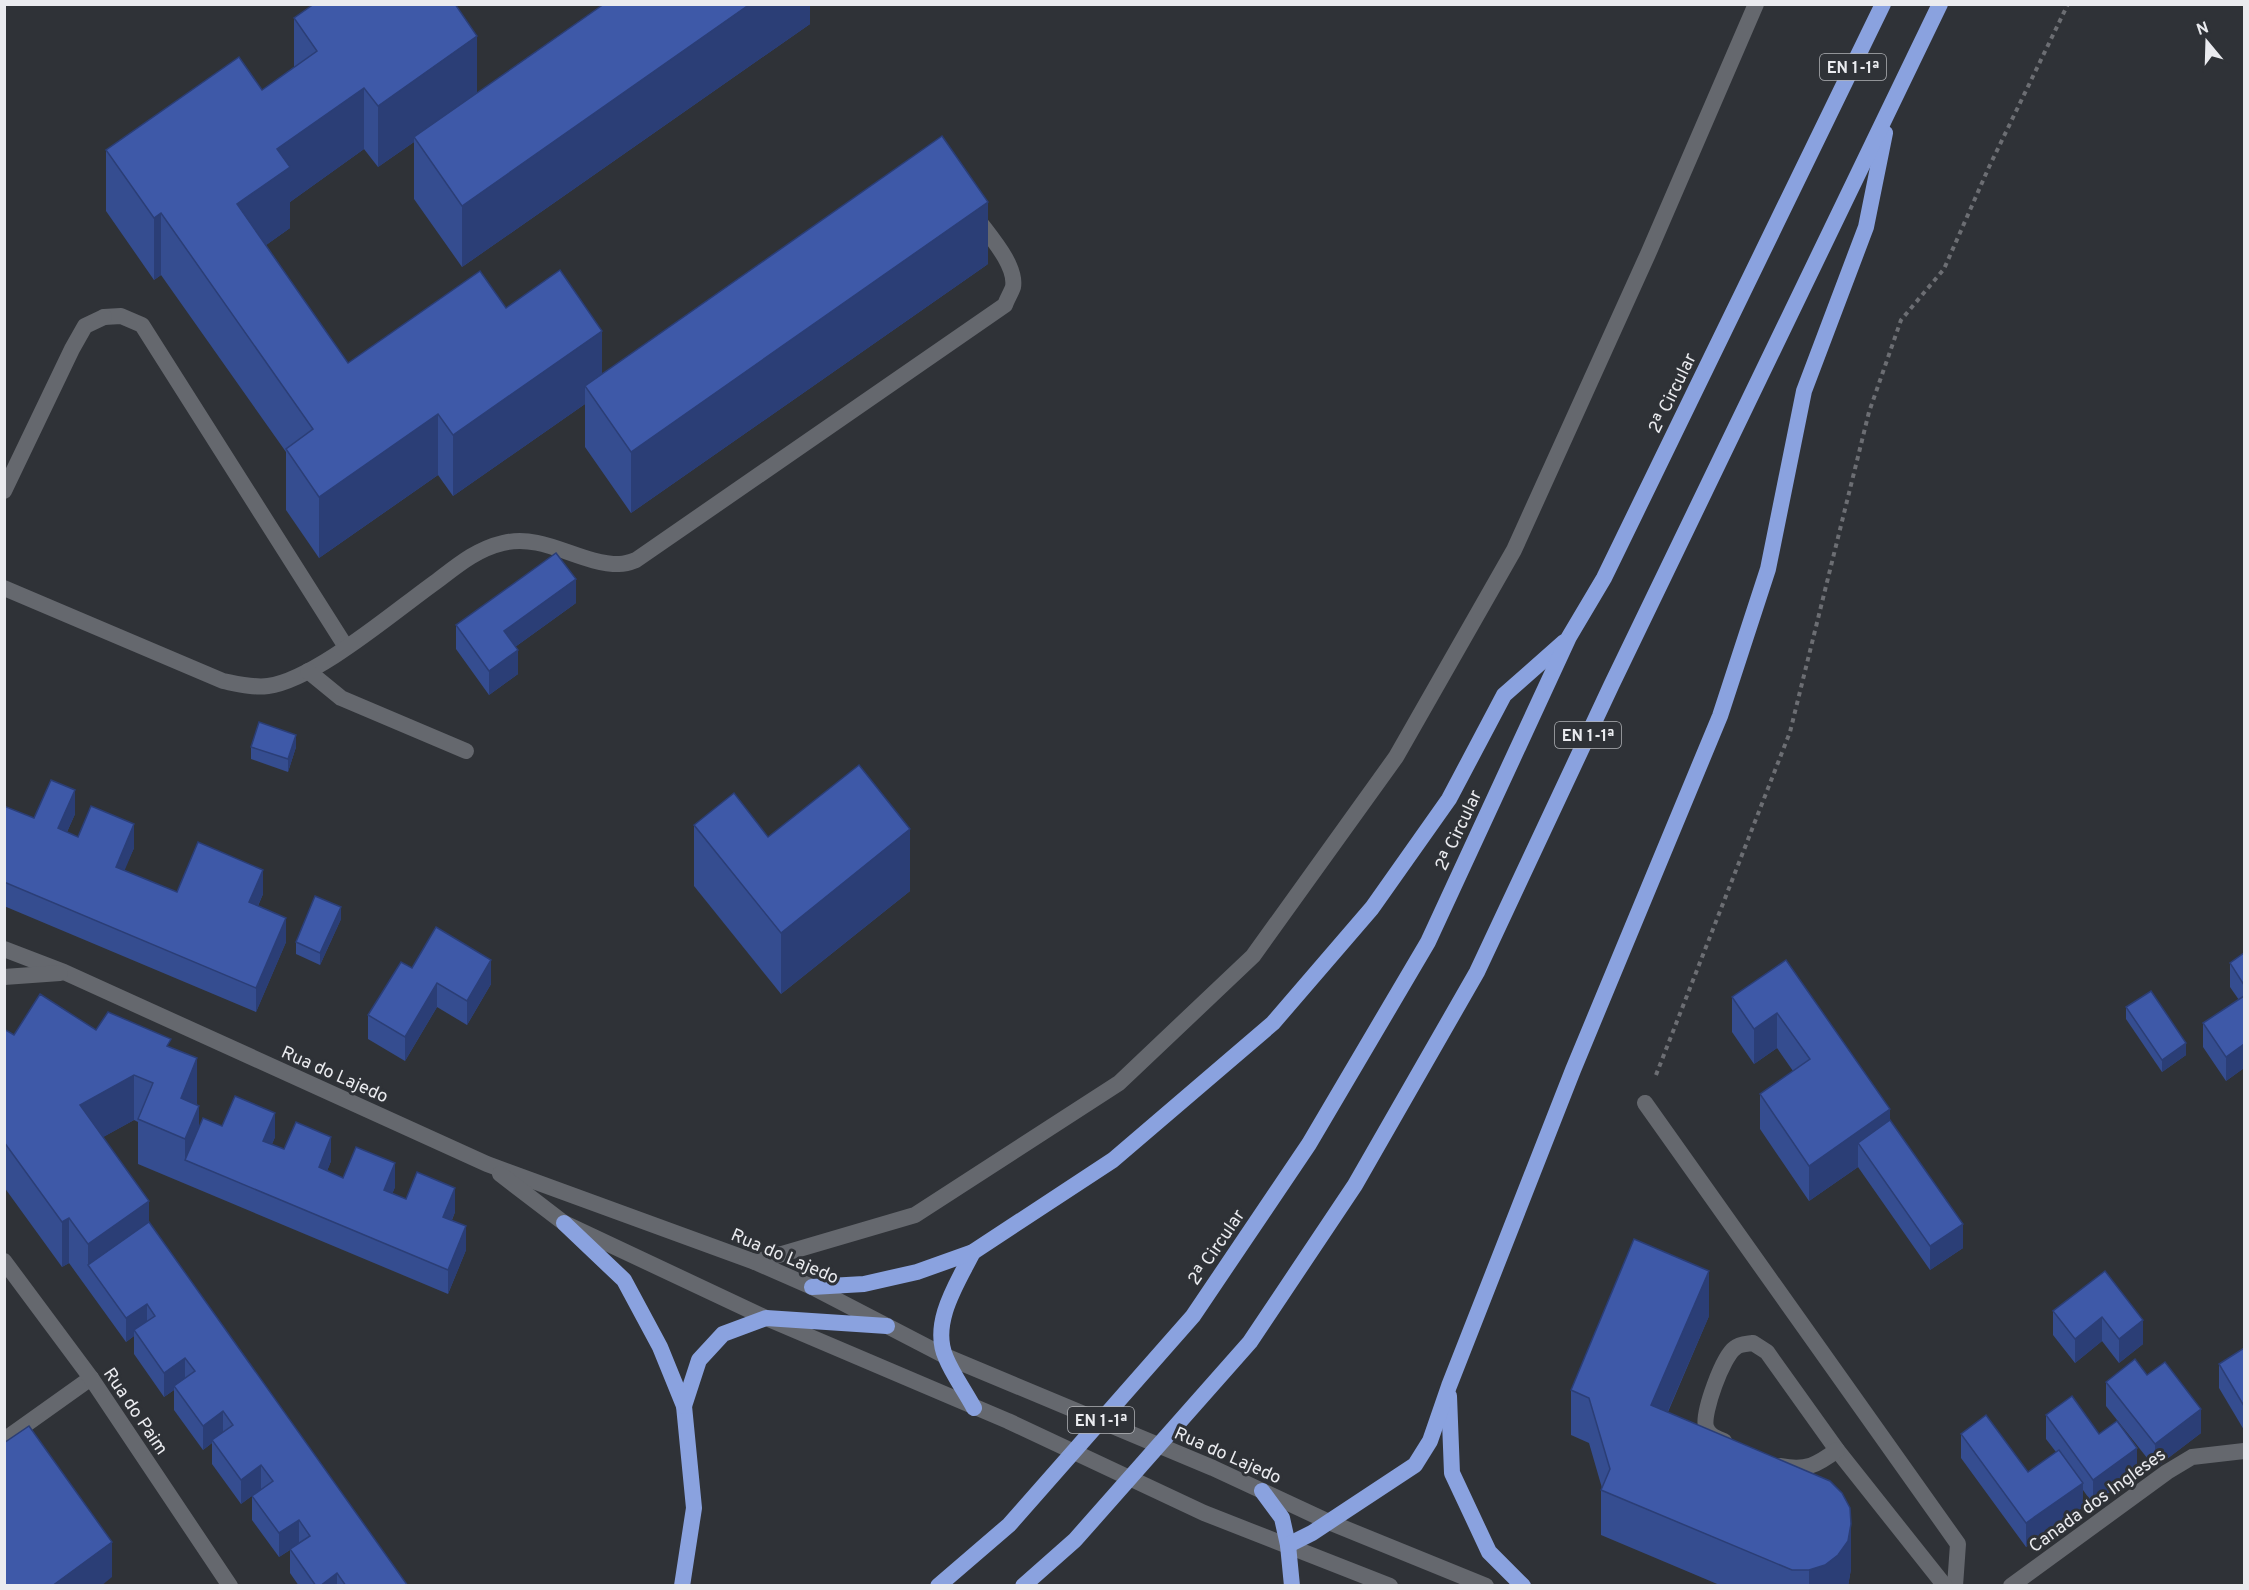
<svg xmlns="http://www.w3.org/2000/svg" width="2249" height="1590" font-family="Overpass,sans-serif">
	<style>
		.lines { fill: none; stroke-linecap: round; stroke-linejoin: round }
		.path { stroke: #6c6e73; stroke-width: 4; stroke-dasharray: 4.5 4.5; stroke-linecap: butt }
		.service { stroke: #65686e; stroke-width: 16 }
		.minor { stroke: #65686e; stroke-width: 16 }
		.tertiary { stroke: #65686e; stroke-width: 16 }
		.trunk { stroke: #8aa2df; stroke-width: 16 }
		.wall { fill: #354d90 }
		.shaded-wall { fill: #2b3e76 }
		.building { fill: #3e59a8; stroke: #2b3e76; stroke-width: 1.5 }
		.labels { text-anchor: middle; stroke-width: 6; stroke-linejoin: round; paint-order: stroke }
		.shield { fill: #2f3237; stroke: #b2b4b8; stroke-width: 1.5 }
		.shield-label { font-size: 16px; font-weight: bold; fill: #eaebef }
		.street-label { font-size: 18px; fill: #eaebef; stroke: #2f3237 }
	</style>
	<rect width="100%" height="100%" fill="#2f3237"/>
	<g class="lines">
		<!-- path -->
		<polyline class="path" points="1656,1075 1790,732 1869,412 1901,320 1944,269 1989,167 2068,4"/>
		<!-- service -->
		<g class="service">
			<polyline points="104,317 121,316 142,325 346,647"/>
			<path d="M 4,588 L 223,681 C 238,684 253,688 268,686 C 315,680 396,610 437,581 C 458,565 477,549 503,543 C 544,533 579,564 619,564 C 624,564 631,562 636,560 L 1005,305 C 1007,299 1011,293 1013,287 C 1017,265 988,234 976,217"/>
			<polyline points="308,671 341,698 466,751"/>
			<polyline points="755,1262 915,1215 1119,1083 1253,956 1396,757 1514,550 1648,254 1756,4"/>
			<polyline points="4,1440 91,1378"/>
		</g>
		<!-- minor -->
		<g class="minor">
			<polyline points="4,491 72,349 85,326 104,317"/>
			<polyline points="1645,1103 1958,1544 1955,1586"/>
			<path d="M 1724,1441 C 1717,1438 1709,1436 1706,1427 C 1702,1413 1723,1356 1735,1348 C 1739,1344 1747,1344 1753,1343 L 1767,1352 L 1837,1450 L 1945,1586"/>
			<path d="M 1781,1466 C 1806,1471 1817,1465 1837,1450"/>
			<polyline points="2011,1586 2167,1472 2192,1457 2244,1451"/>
		</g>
		<!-- tertiary -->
		<g class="tertiary">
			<polyline points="4,949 64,972 487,1164 755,1262 812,1287 945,1356 1213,1468 1329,1522 1486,1586"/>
			<polyline points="4,977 60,973"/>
			<polyline points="500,1174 564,1223 766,1318 1008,1421 1204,1513 1390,1586"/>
			<polyline points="4,1261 91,1378 230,1586"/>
		</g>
		<!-- trunk -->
		<g class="trunk">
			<polyline points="564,1223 624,1280 660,1347 684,1406 694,1508 682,1586"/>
			<path d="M 973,1252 C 958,1282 930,1323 946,1358 C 953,1375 965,1391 974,1408"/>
			<polyline points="812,1287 864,1284 917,1272 973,1252 1113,1160 1273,1023 1372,908 1449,799 1504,695 1564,642"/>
			<polyline points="1449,1396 1452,1473 1489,1552 1523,1586"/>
			<polyline points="684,1406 699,1360 723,1334 766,1318 887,1326"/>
			<polyline points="1262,1491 1282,1518 1288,1545 1292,1586"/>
			<polyline points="1288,1545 1312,1533 1415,1465 1430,1441 1449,1386 1573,1070 1720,716 1768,569 1804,391 1866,227 1885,133"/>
			<polyline points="938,1586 1009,1525 1193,1316 1309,1144 1428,942 1569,637 1604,578 1883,4"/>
			<polyline points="1023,1586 1075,1540 1250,1342 1355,1185 1477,972 1611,686 1940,4"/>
		</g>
	</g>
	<!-- wall -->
	<g class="wall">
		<polygon points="810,4 810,24 462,267 414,199 414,142 378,167 364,149 290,202 290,228 266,245 348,363 506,308 602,373 988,264 631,513 585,447 585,404 453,496 438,475 319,558 286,510 286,452 161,275 154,280 106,211 106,150 262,90 294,67 294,18 477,93"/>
		<polygon points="576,603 515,647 518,674 489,695 456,649 456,625"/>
		<polygon points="251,747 296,747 288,772 251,759"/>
		<polygon points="4,806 34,818 75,814 67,832 78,837 134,848 124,870 177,892 263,894 258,906 286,942 256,1012 4,906"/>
		<polygon points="694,825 768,837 910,891 781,994 694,886"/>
		<polygon points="341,919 320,965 296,954 296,942"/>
		<polygon points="2244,953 2244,1068 2226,1081 2203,1047 2203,1023 2239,1000 2230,987 2230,963"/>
		<polygon points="1786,960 1890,1120 1963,1248 1930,1270 1858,1167 1809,1201 1760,1129 1760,1094 1793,1071 1777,1048 1754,1064 1732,1032 1732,997"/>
		<polygon points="412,968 491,984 467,1025 437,1007 405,1061 368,1039 368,1015"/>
		<polygon points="2126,1007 2186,1055 2162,1072 2126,1019"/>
		<polygon points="4,1029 14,1035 96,1030 171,1048 197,1103 199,1126 222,1126 275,1137 272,1144 284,1149 331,1161 327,1171 343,1178 395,1187 392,1194 406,1199 455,1212 452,1220 466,1250 448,1294 138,1164 138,1122 134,1120 103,1137 149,1222 408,1586 299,1586 290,1573 290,1550 279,1557 252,1520 252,1496 261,1489 241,1504 212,1464 212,1443 203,1450 174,1410 174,1390 164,1397 134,1354 134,1336 126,1342 69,1263 62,1267 4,1187"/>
		<polygon points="2105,1271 2143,1344 2119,1363 2102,1341 2075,1363 2053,1335 2053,1311"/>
		<polygon points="1709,1316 1668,1412 1851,1569 1848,1586 1722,1586 1601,1535 1601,1490 1602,1488 1589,1443 1571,1435 1571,1390"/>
		<polygon points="2244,1348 2244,1430 2219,1388 2219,1364"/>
		<polygon points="2147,1375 2201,1433 2155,1468 2106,1406 2106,1382"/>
		<polygon points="2046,1415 2099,1434 2137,1472 2093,1504 2083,1490 2083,1507 2026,1547 1961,1458 1961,1434 2028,1472 2056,1452 2046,1439"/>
	</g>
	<!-- shaded-wall -->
	<g class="shaded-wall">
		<polygon points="750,4 810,4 810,24 462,267 462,206"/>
		<polygon points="477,36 477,98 414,137 414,142 378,167 378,106"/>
		<polygon points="364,88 364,149 290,202 290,228 237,266 237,204 277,149"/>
		<polygon points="988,202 988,264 631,513 631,452"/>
		<polygon points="161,213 161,275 154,280 154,218"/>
		<polygon points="602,331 602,392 585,386 585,404 453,496 453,435"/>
		<polygon points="438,414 438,475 319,558 319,497"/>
		<polygon points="576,579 576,603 504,655 504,631"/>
		<polygon points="518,650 518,674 489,695 489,671"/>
		<polygon points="296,735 296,747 288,772 288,759"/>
		<polygon points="75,790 75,814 58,852 58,828"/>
		<polygon points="134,824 134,848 116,891 116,867"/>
		<polygon points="910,829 910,891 781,994 781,933"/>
		<polygon points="263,870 263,894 249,926 249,902"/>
		<polygon points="341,907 341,919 320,965 320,953"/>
		<polygon points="286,918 286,942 256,1012 256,988"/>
		<polygon points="491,960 491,984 467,1025 467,1001"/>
		<polygon points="437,983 437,1007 405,1061 405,1037"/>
		<polygon points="1777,1013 1777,1048 1754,1064 1754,1029"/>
		<polygon points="2186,1043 2186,1055 2162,1072 2162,1060"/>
		<polygon points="2244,1044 2244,1068 2226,1081 2226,1057"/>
		<polygon points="197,1058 197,1103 183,1138 181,1098"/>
		<polygon points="134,1075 134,1120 80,1150 80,1105"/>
		<polygon points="199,1106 199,1151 185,1160 185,1139"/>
		<polygon points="1890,1109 1890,1144 1858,1143 1858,1167 1809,1201 1809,1166"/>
		<polygon points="275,1113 275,1137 263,1165 263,1141"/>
		<polygon points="331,1137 331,1161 319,1191 319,1167"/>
		<polygon points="395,1163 395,1187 384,1214 384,1190"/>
		<polygon points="455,1188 455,1212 443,1241 443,1217"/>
		<polygon points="149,1201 149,1246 88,1265 88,1289 88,1244"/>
		<polygon points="69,1218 69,1263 62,1267 62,1222"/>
		<polygon points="1963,1224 1963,1248 1930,1270 1930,1246"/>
		<polygon points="466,1226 466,1250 448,1294 448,1270"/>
		<polygon points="1709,1271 1709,1316 1651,1450 1651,1405"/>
		<polygon points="147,1304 147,1328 134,1330 134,1336 126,1342 126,1318"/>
		<polygon points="2102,1317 2102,1341 2075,1363 2075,1339"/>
		<polygon points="2143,1320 2143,1344 2119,1363 2119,1339"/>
		<polygon points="185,1358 185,1382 174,1386 174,1390 164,1397 164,1373"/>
		<polygon points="2201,1409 2201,1433 2155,1468 2155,1444"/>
		<polygon points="223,1411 223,1435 212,1440 212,1443 203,1450 203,1426"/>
		<polygon points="2137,1448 2137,1472 2093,1504 2093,1480"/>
		<polygon points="261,1465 261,1489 241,1504 241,1480"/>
		<polygon points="2083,1483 2083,1507 2026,1547 2026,1523"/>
		<polygon points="299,1520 299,1544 279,1557 279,1533"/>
		<polygon points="1851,1524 1851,1569 1848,1586 1809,1586 1809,1570"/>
		<polygon points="112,1542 112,1577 101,1586 52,1586"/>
		<polygon points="337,1573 337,1586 320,1586"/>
	</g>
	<!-- building -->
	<g class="building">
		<polygon points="314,4 455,4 477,36 378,106 364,88 277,149 290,167 237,204 348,363 480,271 506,308 560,270 602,331 453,435 438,414 319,497 286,449 313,429 161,213 154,218 106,150 239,57 262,90 317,51 294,18"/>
		<polygon points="604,4 750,4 462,206 414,137"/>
		<polygon points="942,136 988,202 631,452 585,386"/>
		<polygon points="556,553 576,579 504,631 518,650 489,671 456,625"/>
		<polygon points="259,722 296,735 288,759 251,747"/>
		<polygon points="859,765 910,829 781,933 694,825 734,793 768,837"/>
		<polygon points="51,780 75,790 58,828 78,837 91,806 134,824 116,867 177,892 198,842 263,870 249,902 286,918 256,988 4,882 4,806 34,818"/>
		<polygon points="315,896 341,907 320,953 296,942"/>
		<polygon points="436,927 491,960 467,1001 437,983 405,1037 368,1015 401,962 412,968"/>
		<polygon points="2244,953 2244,985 2230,963"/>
		<polygon points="1786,960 1890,1109 1809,1166 1760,1094 1810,1059 1777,1013 1754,1029 1732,997"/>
		<polygon points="2151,991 2186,1043 2162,1060 2126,1007"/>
		<polygon points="40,994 96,1030 108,1012 171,1039 167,1046 197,1058 181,1098 199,1106 185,1139 138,1119 153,1083 134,1075 80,1105 149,1201 88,1244 69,1218 62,1222 4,1142 4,1029 14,1035"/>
		<polygon points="2244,996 2244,1044 2226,1057 2203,1023"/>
		<polygon points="235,1096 275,1113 263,1141 284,1149 296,1122 331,1137 319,1167 343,1178 356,1147 395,1163 384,1190 406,1199 417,1172 455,1188 443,1217 466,1226 448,1270 185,1160 203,1118 222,1126"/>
		<polygon points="1890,1120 1963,1224 1930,1246 1858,1143"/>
		<polygon points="149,1222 408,1586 346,1586 337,1573 320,1586 316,1586 290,1549 310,1536 299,1520 279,1533 252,1496 273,1481 261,1465 241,1480 212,1440 233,1425 223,1411 203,1426 174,1386 195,1371 185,1358 164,1373 134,1330 155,1316 147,1304 126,1318 88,1265"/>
		<polygon points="1634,1239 1709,1271 1651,1405 1830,1481 1842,1493 1850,1508 1851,1524 1848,1541 1838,1555 1825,1565 1809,1570 1792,1570 1601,1490 1610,1469 1589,1398 1571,1390"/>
		<polygon points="2105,1271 2143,1320 2119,1339 2102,1317 2075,1339 2053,1311"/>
		<polygon points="2244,1348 2244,1406 2219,1364"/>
		<polygon points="2135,1359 2147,1375 2165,1362 2201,1409 2155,1444 2106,1382"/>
		<polygon points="2072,1396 2099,1434 2117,1421 2137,1448 2093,1480 2046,1415"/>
		<polygon points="1986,1415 2028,1472 2059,1450 2083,1483 2026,1523 1961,1434"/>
		<polygon points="29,1426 112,1542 52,1586 4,1586 4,1443"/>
	</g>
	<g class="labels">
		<!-- shield labels -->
		<g class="shield">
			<rect x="1820" y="54" width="66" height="26" rx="4.5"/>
			<rect x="1555" y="722" width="66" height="26" rx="4.5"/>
			<rect x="1068" y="1407" width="66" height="26" rx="4.5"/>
		</g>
		<g class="shield-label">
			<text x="1853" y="73">EN 1-1ª</text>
			<text x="1588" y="741">EN 1-1ª</text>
			<text x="1101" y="1426">EN 1-1ª</text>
		</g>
		<!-- street labels -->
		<g class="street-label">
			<text transform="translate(1672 393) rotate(-64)" y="6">2ª Circular</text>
			<text transform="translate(1458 830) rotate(-65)" y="6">2ª Circular</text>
			<text transform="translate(335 1074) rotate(24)" y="6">Rua do Lajedo</text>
			<text transform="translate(1216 1247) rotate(-56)" y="6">2ª Circular</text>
			<text transform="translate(785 1256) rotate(23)" y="6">Rua do Lajedo</text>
			<text transform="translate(136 1411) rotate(56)" y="6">Rua do Paim</text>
			<text transform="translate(1228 1455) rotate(24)" y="6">Rua do Lajedo</text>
			<text transform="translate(2097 1500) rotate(-36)" y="6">Canada dos Ingleses</text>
		</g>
	</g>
	<!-- border -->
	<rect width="2249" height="1590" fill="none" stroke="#eaebef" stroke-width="12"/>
	<!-- north arrow -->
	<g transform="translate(2207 42) rotate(341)" stroke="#2f3237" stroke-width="4.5" paint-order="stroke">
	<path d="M0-4.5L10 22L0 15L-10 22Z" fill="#eaebef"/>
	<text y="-9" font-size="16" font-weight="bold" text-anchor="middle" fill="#eaebef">N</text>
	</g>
</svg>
